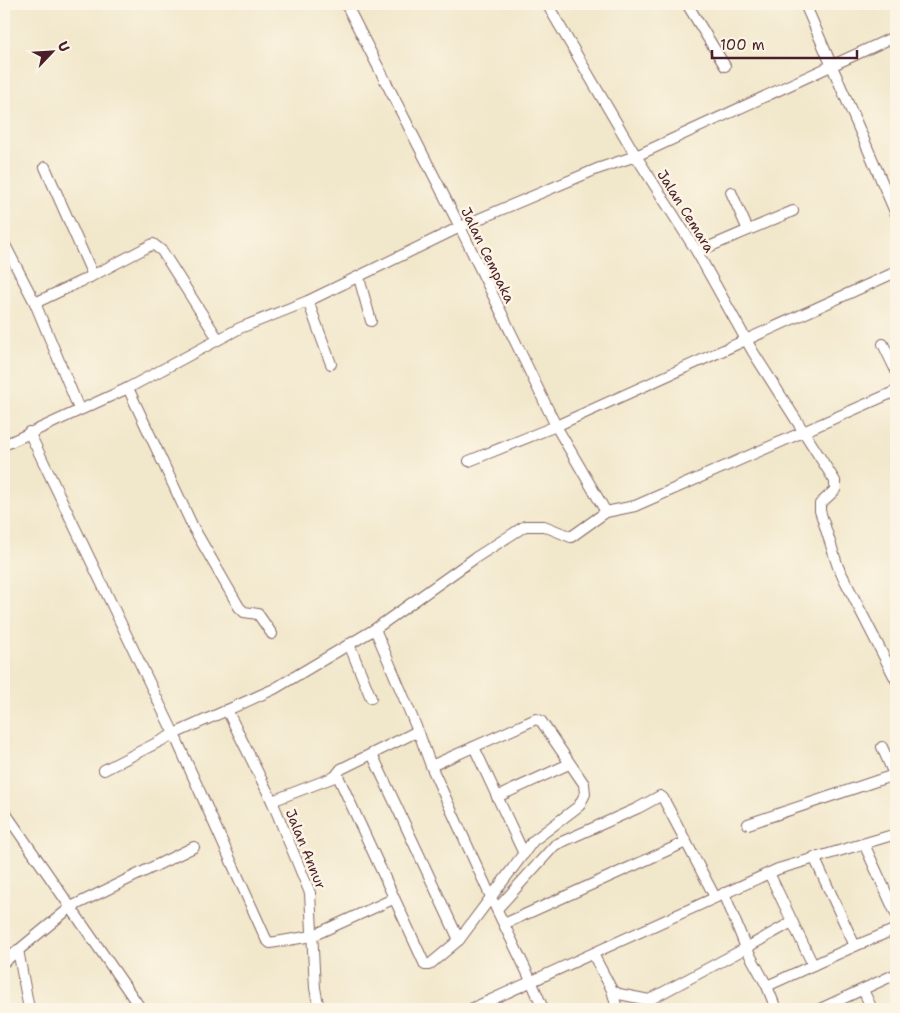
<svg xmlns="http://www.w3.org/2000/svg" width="900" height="1013" font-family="'Shantell Sans',sans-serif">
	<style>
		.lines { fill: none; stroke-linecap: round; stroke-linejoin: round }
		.minor-casing { stroke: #846563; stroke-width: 12 }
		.minor { stroke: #fff; stroke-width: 10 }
		.labels { text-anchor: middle; stroke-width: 5; stroke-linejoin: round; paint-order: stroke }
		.street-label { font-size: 14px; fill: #4a1f2b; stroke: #fcf5e5 }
	</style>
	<rect width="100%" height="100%" fill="#fcf5e5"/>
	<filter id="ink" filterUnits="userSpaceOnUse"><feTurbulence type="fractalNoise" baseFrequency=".02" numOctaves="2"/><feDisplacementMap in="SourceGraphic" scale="10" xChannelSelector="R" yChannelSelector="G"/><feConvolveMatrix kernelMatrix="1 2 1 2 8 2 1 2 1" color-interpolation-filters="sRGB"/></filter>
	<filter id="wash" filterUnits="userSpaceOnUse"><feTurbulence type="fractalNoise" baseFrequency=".0096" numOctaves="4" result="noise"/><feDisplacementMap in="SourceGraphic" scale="20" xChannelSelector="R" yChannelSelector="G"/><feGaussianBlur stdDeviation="1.12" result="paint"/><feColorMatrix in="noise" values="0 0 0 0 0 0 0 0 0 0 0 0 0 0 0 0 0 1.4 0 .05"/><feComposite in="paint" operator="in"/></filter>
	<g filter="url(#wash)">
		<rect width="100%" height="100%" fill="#f1e7cb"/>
	</g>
	<g filter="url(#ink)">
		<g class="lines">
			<defs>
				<g id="minor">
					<polyline points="346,4 460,227 556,426 606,512 635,506 896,391"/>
					<polyline points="547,4 636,156 697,252 753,352 835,481 835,490 820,504 820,511 838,567 896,680"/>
					<polyline points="687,4 725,66"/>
					<polyline points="805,4 896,214"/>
					<polyline points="731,192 748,230"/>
					<polyline points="4,243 35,303 79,409"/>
					<polyline points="697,252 793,211"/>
					<polyline points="90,277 153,244 162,251 218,339"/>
					<polyline points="359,278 371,321"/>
					<polyline points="308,301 331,364"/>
					<polyline points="35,303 90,277 92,273 45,167"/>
					<polyline points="883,344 896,371"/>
					<polyline points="128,388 193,527 239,607 244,612 258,614 272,634"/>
					<polyline points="29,432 174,734 266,939 270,943 312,936 393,899"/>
					<polyline points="4,445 128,388 240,328 308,301 460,227 597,169 636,156 896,36"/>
					<polyline points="469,461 556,426 896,272"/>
					<polyline points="375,629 420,736"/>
					<polyline points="349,644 371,698"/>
					<polyline points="227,710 272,801 310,893 315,988 319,1009"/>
					<polyline points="474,747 524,854"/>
					<polyline points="882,747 896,779"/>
					<polyline points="372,754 459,940"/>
					<path d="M 431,766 L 536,719 L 541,721 L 584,784 L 585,794 L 579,806 L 533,841 L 459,940 L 429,965 L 425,965 L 337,774 L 341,769 L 414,733 L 420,736 L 431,766 L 490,895 C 507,933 528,970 543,1009"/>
					<polyline points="104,770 174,734 274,689 375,629 475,558 525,526 544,526 571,537 606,512"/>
					<polyline points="497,797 569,764"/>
					<polyline points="272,801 337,776"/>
					<polyline points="4,811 141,1009"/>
					<polyline points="748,824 894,775"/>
					<polyline points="864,844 896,914"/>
					<polyline points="814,857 855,946"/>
					<polyline points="769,873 813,965"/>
					<polyline points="724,893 746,948 792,922"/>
					<polyline points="497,909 555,845 638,808 660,796 663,798 715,897"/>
					<polyline points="504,924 686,842"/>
					<polyline points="18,950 29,1009"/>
					<polyline points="593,954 612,990 619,994 649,1000 746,948 767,986 776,1009"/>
					<polyline points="4,962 71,907 194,847"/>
					<polyline points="767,986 855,946 896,929"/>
					<polyline points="612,990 617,1009"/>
					<polyline points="863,990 872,1009"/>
					<polyline points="471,1009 778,869 896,834"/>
					<polyline points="820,1009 896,974"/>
				</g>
			</defs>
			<!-- minor casing -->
			<use href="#minor" class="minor-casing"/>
			<!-- minor -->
			<use href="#minor" class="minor"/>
		</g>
	</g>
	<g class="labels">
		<!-- street labels -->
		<g class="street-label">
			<text transform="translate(686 211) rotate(58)" y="5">Jalan Cemara</text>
			<text transform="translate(488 255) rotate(64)" y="5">Jalan Cempaka</text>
			<text transform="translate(306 849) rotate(68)" y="5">Jalan Annur</text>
		</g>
	</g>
	<!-- margin -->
	<rect width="900" height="1013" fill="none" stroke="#fcf5e5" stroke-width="20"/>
	<!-- north arrow -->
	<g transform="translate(52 52) rotate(65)" stroke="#fcf5e5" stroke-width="4" paint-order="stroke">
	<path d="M0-4L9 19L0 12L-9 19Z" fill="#4a1f2b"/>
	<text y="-8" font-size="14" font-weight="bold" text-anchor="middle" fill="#4a1f2b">U</text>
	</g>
	<!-- scale -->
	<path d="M712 50v8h145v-8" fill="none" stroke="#4a1f2b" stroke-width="2.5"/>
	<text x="720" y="50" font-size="15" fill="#4a1f2b" stroke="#fcf5e5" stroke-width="4" paint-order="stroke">100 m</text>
</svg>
